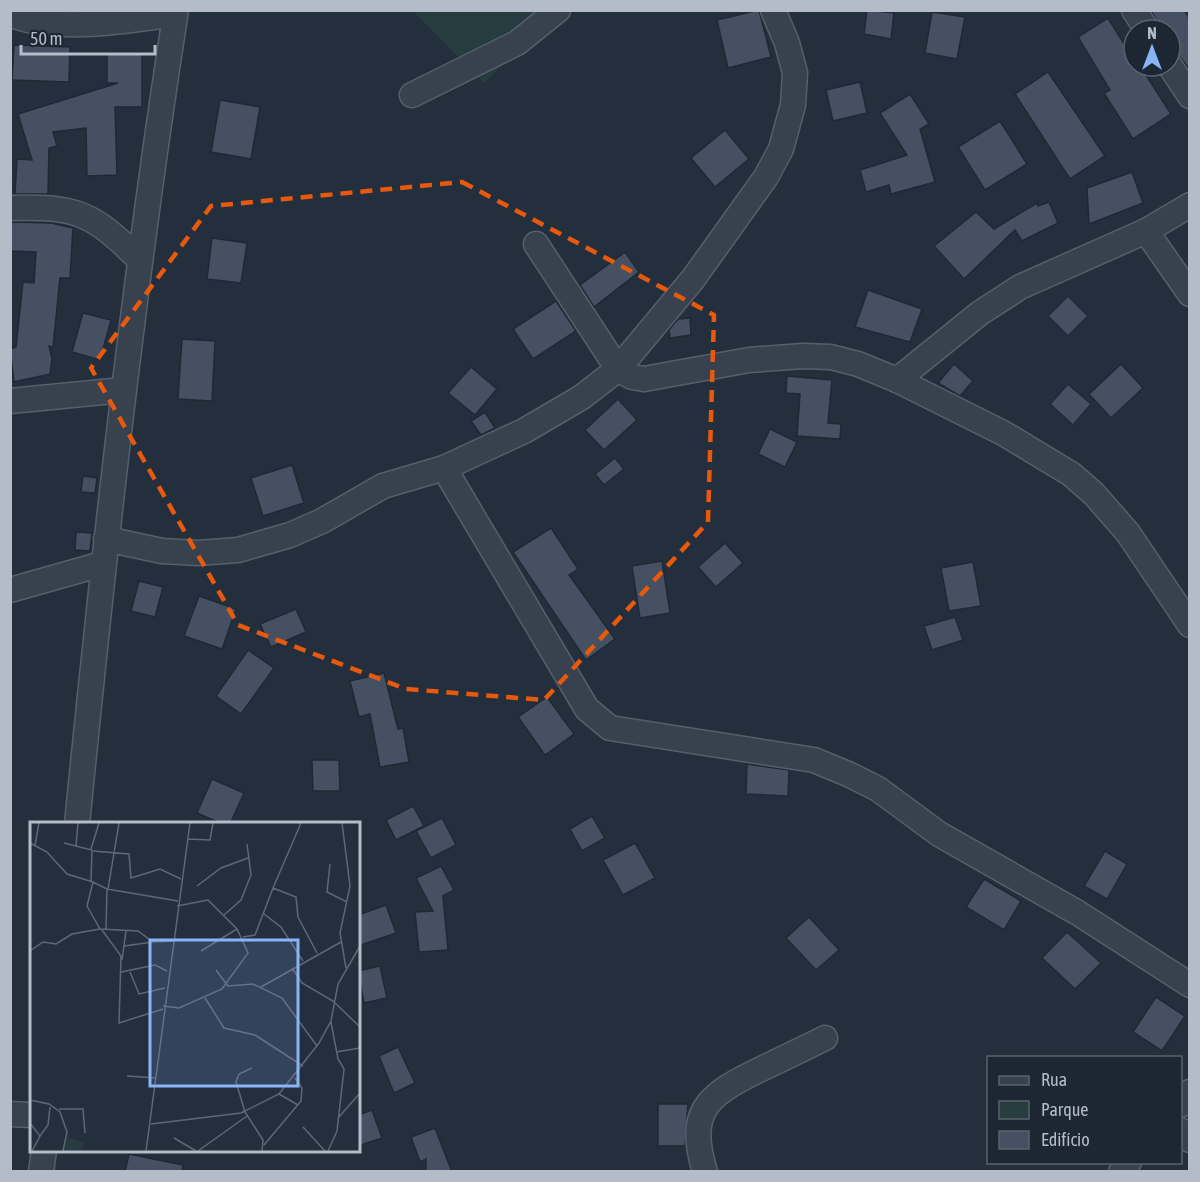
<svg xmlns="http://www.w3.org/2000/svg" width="1200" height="1182" font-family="'Asap Condensed',sans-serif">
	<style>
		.green { fill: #263c3f }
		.building { fill: #455162; stroke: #1f2835; stroke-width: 1.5 }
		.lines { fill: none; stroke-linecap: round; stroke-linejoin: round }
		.minor-casing { stroke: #565f6c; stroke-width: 27 }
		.minor { stroke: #38414e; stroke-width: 24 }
		.marked { fill: none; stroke: #e8590c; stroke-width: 4.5; stroke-dasharray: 12 8; stroke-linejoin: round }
		.inset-road { fill: none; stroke: #5e6776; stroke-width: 1.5 }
		.view { fill: #8ab4f8; fill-opacity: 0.15; stroke: #8ab4f8; stroke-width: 3 }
		.inset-edge { fill: none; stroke: #b4bcc9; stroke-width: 3 }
	</style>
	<rect width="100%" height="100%" fill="#242f3e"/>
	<!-- green -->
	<polygon class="green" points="413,11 559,11 484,83"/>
	<!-- building -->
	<g class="building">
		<polygon points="759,10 771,57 728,68 717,20"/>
		<polygon points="867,10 894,13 891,39 864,34"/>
		<polygon points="1151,10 1184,10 1190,19 1190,70 1181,58 1170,50 1170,30 1161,30"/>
		<polygon points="932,12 965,17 957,59 925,53"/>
		<polygon points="1108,18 1134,60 1134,66 1144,72 1171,114 1133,139 1104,93 1110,90 1078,37"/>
		<polygon points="14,45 70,47 69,82 12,80"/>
		<polygon points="107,53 142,53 142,107 115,107 117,175 87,176 86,128 53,132 57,146 49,148 48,194 15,194 17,159 32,160 18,114 118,83 107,83"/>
		<polygon points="1048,72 1105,156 1070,179 1015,94"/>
		<polygon points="860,82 867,113 833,121 826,90"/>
		<polygon points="910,94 929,124 920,129 935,182 891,194 889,185 866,192 860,170 907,155 880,113"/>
		<polygon points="220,100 260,107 251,159 211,152"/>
		<polygon points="1000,121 1027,164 985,190 958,147"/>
		<polygon points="725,130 749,159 715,187 691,158"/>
		<polygon points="1132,172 1143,203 1089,224 1087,188"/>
		<polygon points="1049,202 1058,223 1022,241 1015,230 964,279 934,246 976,212 994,229 1037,203 1038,206"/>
		<polygon points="10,222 51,223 73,228 70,278 60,278 53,347 49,346 52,358 50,374 14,382 10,349 16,347 23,282 34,283 36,252 10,251"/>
		<polygon points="212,238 247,243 241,283 207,279"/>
		<polygon points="625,252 639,272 594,307 580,285"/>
		<polygon points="868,290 922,309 910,342 855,327"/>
		<polygon points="1068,296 1088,316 1068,336 1048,316"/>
		<polygon points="556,301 576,331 533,359 513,329"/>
		<polygon points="83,313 111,320 100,360 72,352"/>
		<polygon points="690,318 691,335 670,338 669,330 678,319"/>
		<polygon points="182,339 215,341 212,401 178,399"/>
		<polygon points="954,364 973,381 960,396 938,383"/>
		<polygon points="1121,364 1143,388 1111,418 1089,394"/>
		<polygon points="471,367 497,389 475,415 448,393"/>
		<polygon points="787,376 832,380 828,423 841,424 840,439 797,436 800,394 786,393"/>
		<polygon points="1068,384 1091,404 1073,425 1050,404"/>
		<polygon points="618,399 637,420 604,450 585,430"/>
		<polygon points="485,412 495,428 481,435 471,421"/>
		<polygon points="770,429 797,442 785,467 758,454"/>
		<polygon points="615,458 624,469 604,485 595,474"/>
		<polygon points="292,465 304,503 263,516 251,478"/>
		<polygon points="83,476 97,478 95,493 81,492"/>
		<polygon points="551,528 578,569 569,575 615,639 586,660 513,552"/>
		<polygon points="76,532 92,533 90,551 75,550"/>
		<polygon points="725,543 743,563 716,587 698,567"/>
		<polygon points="662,561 670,613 640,618 632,566"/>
		<polygon points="973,562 981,606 949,611 941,568"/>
		<polygon points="139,581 163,587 155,617 131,611"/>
		<polygon points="199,596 236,609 222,649 184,636"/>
		<polygon points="296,609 306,632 271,647 260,624"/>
		<polygon points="955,617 963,640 932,650 924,626"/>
		<polygon points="248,650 274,668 241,714 216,696"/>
		<polygon points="384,673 398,729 403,728 409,762 380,767 370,714 359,717 350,681"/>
		<polygon points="547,697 574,734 545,755 518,717"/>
		<polygon points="312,760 339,760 340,791 313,791"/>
		<polygon points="747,764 789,770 788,796 746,794"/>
		<polygon points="212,779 244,793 230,824 222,824 197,813"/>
		<polygon points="413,806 424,826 396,840 386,820"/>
		<polygon points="592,816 605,838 582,851 570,829"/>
		<polygon points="442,818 456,845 431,858 416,831"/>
		<polygon points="635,843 655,878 623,895 603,860"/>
		<polygon points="1105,851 1127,864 1107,899 1084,886"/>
		<polygon points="441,866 454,890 443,896 448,950 419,952 415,912 433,911 416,878"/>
		<polygon points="984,879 1021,901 1004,930 966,907"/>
		<polygon points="386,905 396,933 358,946 358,915"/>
		<polygon points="809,917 839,950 816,970 786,938"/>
		<polygon points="1067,932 1101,963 1075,989 1042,958"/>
		<polygon points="380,966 387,998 364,1003 358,971"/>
		<polygon points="1156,997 1185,1016 1162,1051 1133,1032"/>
		<polygon points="398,1047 415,1083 394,1093 379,1056"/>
		<polygon points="658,1104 688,1104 685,1146 658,1146"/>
		<polygon points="372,1110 382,1138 358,1146 358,1115"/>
		<polygon points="435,1128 452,1172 426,1172 426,1159 420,1162 411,1137"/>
		<polygon points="129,1154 183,1165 182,1172 125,1172"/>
	</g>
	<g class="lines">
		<defs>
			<g id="minor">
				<polyline points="1134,10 1147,30"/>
				<path d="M 10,14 C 52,33 130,21 175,14"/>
				<polyline points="1170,66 1190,96"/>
				<polyline points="412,95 517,43 558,10"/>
				<path d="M 10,208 C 78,206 92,213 140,260"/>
				<polyline points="1146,231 1190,294"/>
				<polyline points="536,244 618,369 632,377 644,379 749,360 803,356 831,357 858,364 897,380 1003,433 1071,474 1094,494 1128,533 1190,625"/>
				<polyline points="897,380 980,313 1020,287 1146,231 1190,205"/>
				<polyline points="10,401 123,390"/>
				<polyline points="444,468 587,709 610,728 814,760 848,774 878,789 939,834 1078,913 1190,985"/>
				<polyline points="106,539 162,551 198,553 238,550 290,535 322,521 383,486 444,468 524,431 582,397 618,369 693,279 766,177 781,149 793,105 795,73 787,43 773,10"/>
				<polyline points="10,590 102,564"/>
				<path d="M 77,824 C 104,552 134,280 176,10"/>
				<polyline points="1180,1105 1190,1092"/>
				<polyline points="10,1114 32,1115"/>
				<polyline points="1180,1130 1190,1140"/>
				<polyline points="41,1172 44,1150"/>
				<path d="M 705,1172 C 687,1112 706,1096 757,1071 C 780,1060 803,1049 825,1038"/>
				<polyline points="1121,1172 1129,1162"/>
			</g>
		</defs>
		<!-- minor casing -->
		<use href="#minor" class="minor-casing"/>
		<!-- minor -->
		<use href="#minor" class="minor"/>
	</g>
	<!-- marked area -->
	<path class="marked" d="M 462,182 L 714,315 L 708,522 L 544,700 L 406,689 L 238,625 L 91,368 L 211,206 Z"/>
	<!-- overview -->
	<g transform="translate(30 822)">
		<rect width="330" height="330" fill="#242f3e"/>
		<path d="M 38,315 L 54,320 L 51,329 L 34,329 Z" fill="#263c3f"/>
		<path class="inset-road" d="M 271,1 L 243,66 L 266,75 L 268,95 L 287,131M 312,1 L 320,64 L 310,111 L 316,146M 158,17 L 180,18 L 183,1M 0,21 L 17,30 L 37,52 L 63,60 L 57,84 L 70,107 L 108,109 L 123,120 L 142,119M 34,21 L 62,28 L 61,59M 5,23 L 9,1M 46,24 L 48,1M 61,27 L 69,1M 63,29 L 99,32 L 101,56 L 130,47 L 151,57M 300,42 L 297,70 L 317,80M 63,60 L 77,67 L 148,79M 167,64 L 191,46 L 218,36M 78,67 L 89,1M 234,92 L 251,105 L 273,139M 194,93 L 211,78 L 221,53 L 217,22M 76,107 L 77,67M 72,108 L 91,134 L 89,201 L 133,187M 213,115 L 225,113 L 243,66M 94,124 L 123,120M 0,129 L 13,120 L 26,122 L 42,112 L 70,107M 171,129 L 207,107M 92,138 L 96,109M 262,146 L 272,161 L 303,179 L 330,205M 186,148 L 198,164 L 223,162 L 252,176 L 287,224M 91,150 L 125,143 L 137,149M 100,150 L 109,172 L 135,166M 231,165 L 311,120M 175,176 L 194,206 L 225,213 L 273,244M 133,184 L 149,186 L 192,167 L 218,131 L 207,107 L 178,78 L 147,84M 306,230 L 330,226M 222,246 L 209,252 L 206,260 L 215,290 L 233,318 L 232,329M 97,254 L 126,256M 249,272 L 268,283M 0,278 L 19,282 L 30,290 L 37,310 L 33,329M 29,287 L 53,287 L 55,311M 309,295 L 330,271M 0,301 L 10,314 L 2,329M 121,302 L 211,291 L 249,272 L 289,221 L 301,199 L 308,162 L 330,124M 273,305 L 295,329M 10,314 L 18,303 L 20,285M 144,316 L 166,329M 234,323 L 271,279 L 272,266 L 265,256M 116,329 L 160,1M 168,329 L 217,294M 298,329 L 307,309 L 314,247 L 308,237 L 301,200"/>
		<path class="view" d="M 120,118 L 268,118 L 268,264 L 120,264 Z"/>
		<rect width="330" height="330" class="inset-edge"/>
	</g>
	<!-- border -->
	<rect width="1200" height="1182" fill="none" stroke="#b4bcc9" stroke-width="24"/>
	<!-- legend -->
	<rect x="987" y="1056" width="195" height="108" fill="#1d2633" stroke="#59626f" stroke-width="1.5"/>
	<rect x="999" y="1076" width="30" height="9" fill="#38414e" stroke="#59626f" stroke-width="1.5"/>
	<text x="1041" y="1086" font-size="18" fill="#b4bcc9">Rua</text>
	<rect x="999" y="1101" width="30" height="18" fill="#263c3f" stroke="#59626f" stroke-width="1.5"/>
	<text x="1041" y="1116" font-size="18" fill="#b4bcc9">Parque</text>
	<rect x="999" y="1131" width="30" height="18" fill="#455162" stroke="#59626f" stroke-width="1.5"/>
	<text x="1041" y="1146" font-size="18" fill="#b4bcc9">Edifício</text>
	<!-- north arrow -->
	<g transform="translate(1152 48)"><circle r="28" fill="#1d2633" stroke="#59626f" stroke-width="1.5"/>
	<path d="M0-4.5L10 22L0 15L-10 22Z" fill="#8ab4f8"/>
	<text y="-9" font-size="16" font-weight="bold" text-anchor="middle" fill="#b4bcc9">N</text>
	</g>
	<!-- scale -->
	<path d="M21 45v9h134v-9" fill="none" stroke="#b4bcc9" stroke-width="3"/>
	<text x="30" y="45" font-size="18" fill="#b4bcc9" stroke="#1d2633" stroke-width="4.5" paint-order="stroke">50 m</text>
</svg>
